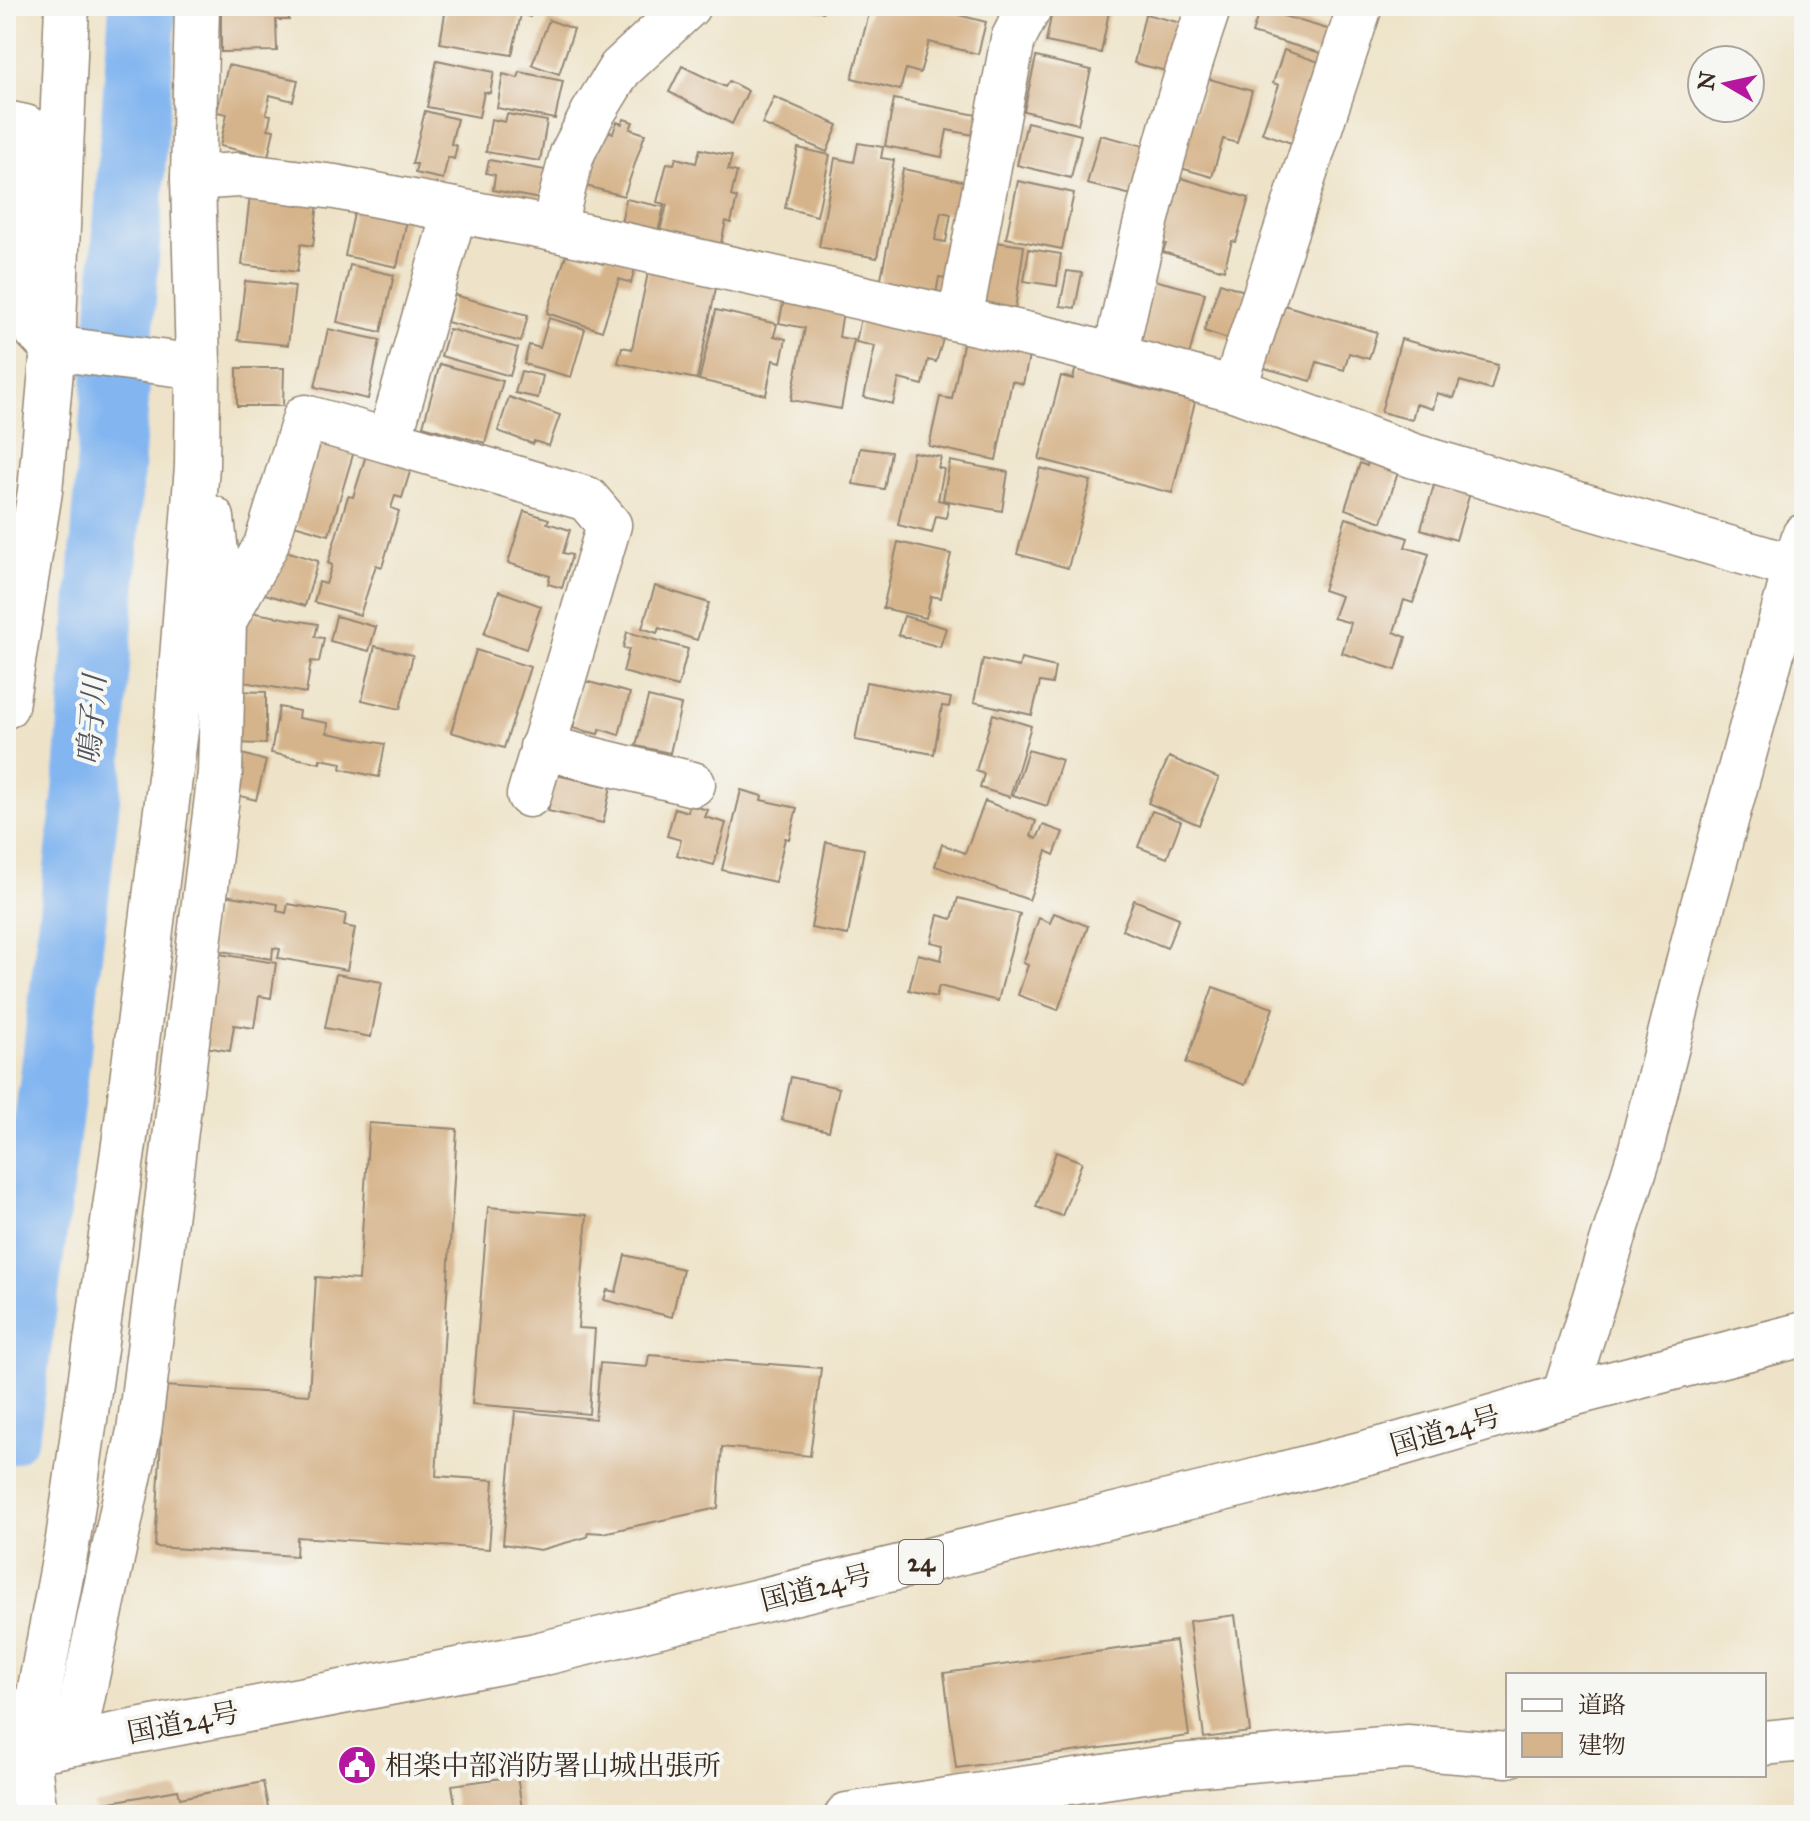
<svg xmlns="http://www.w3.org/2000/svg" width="1810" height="1821" font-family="'IM FELL Great Primer','Noto Serif JP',serif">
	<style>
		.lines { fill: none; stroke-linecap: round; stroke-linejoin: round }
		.stream { stroke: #83b6f0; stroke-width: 11 }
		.river { stroke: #83b6f0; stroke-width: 68 }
		.building { fill: #d6b48b; fill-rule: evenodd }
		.minor-casing { stroke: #948673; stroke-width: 47 }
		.highway-casing { stroke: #948673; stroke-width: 47 }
		.minor { stroke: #fff; stroke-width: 44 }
		.highway { stroke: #fff; stroke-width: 44 }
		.labels { text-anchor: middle; stroke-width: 8; stroke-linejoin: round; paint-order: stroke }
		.shield { fill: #f6f6f2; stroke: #73675e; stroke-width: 2 }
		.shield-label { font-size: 26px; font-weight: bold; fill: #3b2a1e }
		.street-label { font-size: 28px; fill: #3b2a1e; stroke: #f6f6f2 }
		.poi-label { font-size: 28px; fill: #3b2a1e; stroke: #f6f6f2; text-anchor: start }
		.water-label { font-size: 30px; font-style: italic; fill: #51545d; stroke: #f6f6f2 }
	</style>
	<rect width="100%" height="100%" fill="#f6f6f2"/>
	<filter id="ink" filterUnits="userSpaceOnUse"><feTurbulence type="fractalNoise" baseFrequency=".0125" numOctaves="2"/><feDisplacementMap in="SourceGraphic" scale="16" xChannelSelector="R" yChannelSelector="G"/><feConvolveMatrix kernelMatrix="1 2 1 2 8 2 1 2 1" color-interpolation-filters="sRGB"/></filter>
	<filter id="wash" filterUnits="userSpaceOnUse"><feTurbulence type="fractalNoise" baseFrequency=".006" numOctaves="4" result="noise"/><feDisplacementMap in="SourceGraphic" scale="32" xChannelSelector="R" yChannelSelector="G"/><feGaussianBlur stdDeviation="1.8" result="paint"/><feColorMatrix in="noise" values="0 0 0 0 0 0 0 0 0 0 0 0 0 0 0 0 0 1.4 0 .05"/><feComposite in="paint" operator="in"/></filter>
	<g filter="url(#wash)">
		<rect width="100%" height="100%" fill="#eee3c8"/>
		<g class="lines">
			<!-- stream -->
			<polyline class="stream" points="1395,1815 1408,1811"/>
			<!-- river -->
			<polyline class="river" points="6,1431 54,1077 87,791 143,6"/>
		</g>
		<g id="blocks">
			<!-- building -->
			<g class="building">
				<polygon points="6,6 14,6 10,36 6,35"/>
				<polygon points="221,6 288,6 289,20 276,20 277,51 221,52"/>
				<polygon points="465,6 534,6 530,17 521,14 512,55 440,43 446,8 462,11"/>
				<polygon points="804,6 825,6 823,12"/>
				<polygon points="871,6 924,6 986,22 978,54 929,42 920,73 906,69 900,90 852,78"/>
				<polygon points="1053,6 1110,6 1101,53 1046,42"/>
				<polygon points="1143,6 1162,6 1161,11"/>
				<polygon points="1260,9 1334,31 1327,55 1252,33"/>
				<polygon points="1145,14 1181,23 1170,72 1134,63"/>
				<polygon points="549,20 574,29 559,74 532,65"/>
				<polygon points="1284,50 1322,63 1294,144 1262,133 1279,85 1273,83"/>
				<polygon points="1036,57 1091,70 1078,124 1024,111"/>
				<polygon points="437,60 494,72 490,93 484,92 479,117 427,107"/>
				<polygon points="228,65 298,80 293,101 270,95 266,114 271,115 268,129 274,130 268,157 220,146 227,114 217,112"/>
				<polygon points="682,66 725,87 729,81 748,91 732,124 669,92"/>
				<polygon points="520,72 563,81 555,119 497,108 503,74 518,78"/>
				<polygon points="1206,78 1252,91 1237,143 1223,139 1212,177 1181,168"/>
				<polygon points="774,97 838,125 827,152 762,124"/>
				<polygon points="894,99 982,116 979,136 947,130 942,157 885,146"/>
				<polygon points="425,111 457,119 451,144 457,146 454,159 448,157 443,179 415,173 417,164 412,164"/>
				<polygon points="507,114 547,121 540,161 486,152 491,119 505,122"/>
				<polygon points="624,119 633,122 630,129 645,134 624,196 582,185 601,129 613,133 617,122 622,124"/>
				<polygon points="1027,122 1081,135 1071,178 1017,165"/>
				<polygon points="1100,135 1153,148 1140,197 1087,184"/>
				<polygon points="858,143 883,147 881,158 894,160 877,258 819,247 835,158 854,162"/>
				<polygon points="798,148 830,155 817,216 785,208"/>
				<polygon points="700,149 732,156 728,170 737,172 731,196 737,198 731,223 726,221 720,248 659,233 667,205 657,202 667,163 674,164 676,158 696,163"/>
				<polygon points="489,160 545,170 540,199 493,190 495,175 486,173"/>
				<path d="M 903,169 L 972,183 L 953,280 L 939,277 L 936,294 L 880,283 ZM 941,212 L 951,214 L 946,242 L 935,240 Z"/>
				<polygon points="1181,178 1249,198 1236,242 1232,241 1224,270 1163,252 1166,244 1150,239 1171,211"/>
				<polygon points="1018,181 1074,193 1062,249 1006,238"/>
				<polygon points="250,195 318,203 313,246 301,244 297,272 242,265"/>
				<polygon points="626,199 664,207 657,236 620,228"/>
				<polygon points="356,204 408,215 397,267 345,256"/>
				<polygon points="988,241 1024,246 1015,310 978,305"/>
				<polygon points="1029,249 1061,254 1057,286 1024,281"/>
				<polygon points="567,252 603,264 606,255 636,265 631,283 619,279 602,331 547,313"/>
				<polygon points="350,265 394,275 381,332 337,322"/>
				<polygon points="649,268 717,283 697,379 618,363 622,347 632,349"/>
				<polygon points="1067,271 1082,273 1075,308 1060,306"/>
				<polygon points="1146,278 1205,293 1187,364 1128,349"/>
				<polygon points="245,281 295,286 288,345 238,340"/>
				<polygon points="1220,283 1247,292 1231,340 1204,331"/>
				<polygon points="454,295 528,315 521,342 447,322"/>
				<polygon points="784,299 843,311 839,337 854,340 841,409 791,400 805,328 779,323"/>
				<polygon points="1280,304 1377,332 1369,359 1349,353 1344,370 1317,362 1311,381 1261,367"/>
				<polygon points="716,310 777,324 774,336 786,339 781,362 773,360 766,395 699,380"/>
				<polygon points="862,313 945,333 936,362 928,360 923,385 899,379 893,404 864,397 875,346 856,342"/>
				<polygon points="549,318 585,329 571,377 524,364 529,345 540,348"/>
				<polygon points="328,329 380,340 368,399 315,387"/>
				<polygon points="449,329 518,348 510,376 441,356"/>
				<polygon points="965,334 1031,347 1023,384 1012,381 996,460 929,446 940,397 952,399"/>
				<polygon points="1401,339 1498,365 1491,390 1460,381 1454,398 1437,393 1433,409 1416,404 1412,420 1381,412"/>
				<polygon points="1077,363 1114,372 1112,381 1195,402 1172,493 1039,459 1061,376 1073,379"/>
				<polygon points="440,364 503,381 485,443 423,426"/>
				<polygon points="237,368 284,368 283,406 237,406"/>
				<polygon points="521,371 543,376 538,398 515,393"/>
				<polygon points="509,397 560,415 549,446 534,441 533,444 498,431"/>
				<polygon points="311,434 355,448 329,535 294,525"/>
				<polygon points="860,448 891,452 884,489 853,484"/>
				<polygon points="367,452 416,452 402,498 395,496 391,508 399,511 382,567 376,565 360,615 314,602 319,582 326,584 332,565 328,563 348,496 353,497"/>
				<polygon points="913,452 941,457 938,468 944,469 938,500 949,503 946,518 936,516 932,533 898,525"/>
				<polygon points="1370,453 1401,463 1382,522 1345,509 1360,463 1367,466"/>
				<polygon points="950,461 1008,472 1002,511 943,500"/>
				<polygon points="1040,468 1091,481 1068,568 1017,554"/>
				<polygon points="1435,482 1470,493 1456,540 1421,529"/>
				<polygon points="524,511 549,519 547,523 570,530 563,553 572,555 562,588 548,584 550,576 508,563"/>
				<polygon points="1346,518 1408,538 1405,547 1429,554 1413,603 1404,600 1394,632 1406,637 1396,670 1342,653 1351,623 1333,618 1341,596 1323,590"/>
				<polygon points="898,542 951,554 941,598 931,596 926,618 883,608"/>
				<polygon points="279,549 318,561 305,606 265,594"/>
				<polygon points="655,586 709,603 697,640 659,628 657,633 642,628"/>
				<polygon points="499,591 541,606 526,649 484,634"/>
				<polygon points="244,611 318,624 315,637 324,638 319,662 311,661 306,693 232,680"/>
				<polygon points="336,616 376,627 369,651 330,641"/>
				<polygon points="904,616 946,628 940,647 898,635"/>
				<polygon points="627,632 688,649 678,687 623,672 629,649 623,648"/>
				<polygon points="375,646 413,655 400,709 362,700"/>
				<polygon points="476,650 530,667 504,748 451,732"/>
				<polygon points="983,659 1019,667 1021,659 1055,667 1052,684 1040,682 1032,715 974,702"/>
				<polygon points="585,681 630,693 619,735 600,729 598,734 573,728"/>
				<polygon points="866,682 951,698 949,707 942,706 934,754 855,740"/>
				<polygon points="234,691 266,692 266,744 233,743"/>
				<polygon points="648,697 681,705 670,753 636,746"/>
				<polygon points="279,707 299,711 298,718 328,723 327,733 385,744 379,777 341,769 342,763 320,759 320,763 271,753"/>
				<polygon points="993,714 1031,726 1010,797 980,788 984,774 976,771"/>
				<polygon points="1028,750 1062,760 1047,806 1013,795"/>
				<polygon points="239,753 266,761 256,800 229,793"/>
				<polygon points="1169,757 1219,778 1199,825 1148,803"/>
				<polygon points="556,775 611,787 603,823 548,811"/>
				<polygon points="741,790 762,796 761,800 797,808 789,839 785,838 775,882 722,870"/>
				<polygon points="985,801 1036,821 1031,836 1037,839 1043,825 1063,832 1054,855 1047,851 1029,900 935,866 942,844 965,853"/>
				<polygon points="689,805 708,810 705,817 726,823 714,865 677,855 681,840 667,836 675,808 688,812"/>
				<polygon points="1152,811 1181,821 1167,858 1138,847"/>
				<polygon points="826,842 864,849 848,935 811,928"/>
				<polygon points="218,894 278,904 277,911 286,913 288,904 346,914 344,926 355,928 347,970 278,958 280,949 273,948 272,959 209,949"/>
				<polygon points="958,898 1020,914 998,1001 939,986 936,997 909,990 918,954 941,960 944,945 931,942 938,915 952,919"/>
				<polygon points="1134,900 1179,918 1167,948 1122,930"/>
				<polygon points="1054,913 1088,926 1058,1010 1018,995 1028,965 1023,963 1039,918 1050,923"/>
				<polygon points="213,953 276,963 271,998 259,996 254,1028 234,1025 230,1051 199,1046"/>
				<polygon points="336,974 382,982 371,1037 325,1028"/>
				<polygon points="1213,987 1273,1008 1245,1085 1186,1063"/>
				<polygon points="791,1077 839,1088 829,1131 782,1120"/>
				<polygon points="369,1123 457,1129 436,1476 494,1480 489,1549 297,1537 296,1556 155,1547 164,1386 309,1395 316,1277 359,1280"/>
				<polygon points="1056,1152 1082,1162 1062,1216 1036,1207"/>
				<polygon points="488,1207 587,1215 578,1328 595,1329 589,1414 472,1404"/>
				<polygon points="625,1255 683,1269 672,1317 604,1300 607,1290 616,1292"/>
				<polygon points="649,1355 821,1368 810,1456 722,1447 718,1508 603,1533 588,1532 587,1537 540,1550 503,1544 515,1411 595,1419 600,1363 647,1367"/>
				<polygon points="1235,1615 1250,1732 1204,1738 1189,1621"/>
				<polygon points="1176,1641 1189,1736 956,1768 944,1673"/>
				<polygon points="517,1776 523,1815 457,1815 452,1785"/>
				<polygon points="263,1782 269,1812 282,1810 283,1815 96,1815 94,1805 178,1790 180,1798"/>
			</g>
		</g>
	</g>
	<g filter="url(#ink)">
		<use href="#blocks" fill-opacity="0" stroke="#948673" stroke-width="2"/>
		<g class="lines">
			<defs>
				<g id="minor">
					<polyline points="6,123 25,127 19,238 23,299 36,330 53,348 183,365 198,363"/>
					<polyline points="193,178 238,175 335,187 553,229 1061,342 1234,389 1414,456 1804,570"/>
					<polyline points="455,210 389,441 587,499 609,525 529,795"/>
					<polyline points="553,229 572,154 593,113 620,69 688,6"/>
					<polyline points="960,319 1013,39 1030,6"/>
					<path d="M 1115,357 C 1140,239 1170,120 1209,6"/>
					<polyline points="1234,389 1360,6"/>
					<polyline points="224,621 266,545 305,417 389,441"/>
					<polyline points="6,706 40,491 53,348 67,6"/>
					<polyline points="542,747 693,784"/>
					<polyline points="1564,1396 1640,1153 1701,912 1804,536"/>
					<polyline points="73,1743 139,1431 220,773 224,621 212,518"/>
					<polyline points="1764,1743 1804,1739"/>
					<polyline points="37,1815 34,1808 28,1752 68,1539 125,1137 177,722 197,466 198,363 193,178 197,6"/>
					<polyline points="847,1815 1178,1766 1407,1747 1508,1755"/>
				</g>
				<polyline id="highway" points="6,1756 536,1655 1243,1484 1400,1444 1564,1396 1804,1334"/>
			</defs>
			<!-- minor casing -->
			<use href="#minor" class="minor-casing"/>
			<!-- highway casing -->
			<use href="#highway" class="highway-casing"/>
			<!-- minor -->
			<use href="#minor" class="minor"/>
			<!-- highway -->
			<use href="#highway" class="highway"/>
		</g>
	</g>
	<!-- icons -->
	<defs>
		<symbol id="civic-disc" viewBox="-11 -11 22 22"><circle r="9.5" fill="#b5179e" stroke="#f6f6f2"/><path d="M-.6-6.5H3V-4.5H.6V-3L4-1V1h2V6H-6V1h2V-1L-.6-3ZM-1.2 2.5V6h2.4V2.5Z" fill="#fff"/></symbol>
	</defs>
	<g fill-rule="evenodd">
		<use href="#civic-disc" x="335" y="1743" width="44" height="44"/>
	</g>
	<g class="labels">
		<!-- shield labels -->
		<rect class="shield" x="899" y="1540" width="44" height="44" rx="6"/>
		<g class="shield-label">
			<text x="921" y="1571">24</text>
		</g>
		<!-- street labels -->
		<g class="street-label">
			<text transform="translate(1445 1430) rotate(-16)" y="10">国道24号</text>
			<text transform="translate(816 1587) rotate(-14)" y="10">国道24号</text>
			<text transform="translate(183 1722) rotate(-11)" y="10">国道24号</text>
		</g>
		<!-- poi labels -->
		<g class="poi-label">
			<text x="385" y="1775">相楽中部消防署山城出張所</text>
		</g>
		<!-- water labels -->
		<g class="water-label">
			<text transform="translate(92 720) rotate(-86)" y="10">鳴子川</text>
		</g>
	</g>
	<!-- margin -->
	<rect width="1810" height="1821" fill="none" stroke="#f6f6f2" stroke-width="32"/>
	<!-- legend -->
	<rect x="1506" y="1673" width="260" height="104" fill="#f6f6f2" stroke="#aba49d" stroke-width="2"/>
	<rect x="1522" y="1699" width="40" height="12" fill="#ffffff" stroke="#aba49d" stroke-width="2"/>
	<text x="1578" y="1713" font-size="24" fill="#3b2a1e">道路</text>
	<rect x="1522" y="1733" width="40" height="24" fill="#d6b48b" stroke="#aba49d" stroke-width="2"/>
	<text x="1578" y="1753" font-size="24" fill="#3b2a1e">建物</text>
	<!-- north arrow -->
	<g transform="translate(1726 84) rotate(279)"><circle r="38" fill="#f6f6f2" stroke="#aba49d" stroke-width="2"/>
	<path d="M0-6L14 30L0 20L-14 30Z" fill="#b5179e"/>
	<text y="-12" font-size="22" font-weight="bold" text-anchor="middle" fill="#3b2a1e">N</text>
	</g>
</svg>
